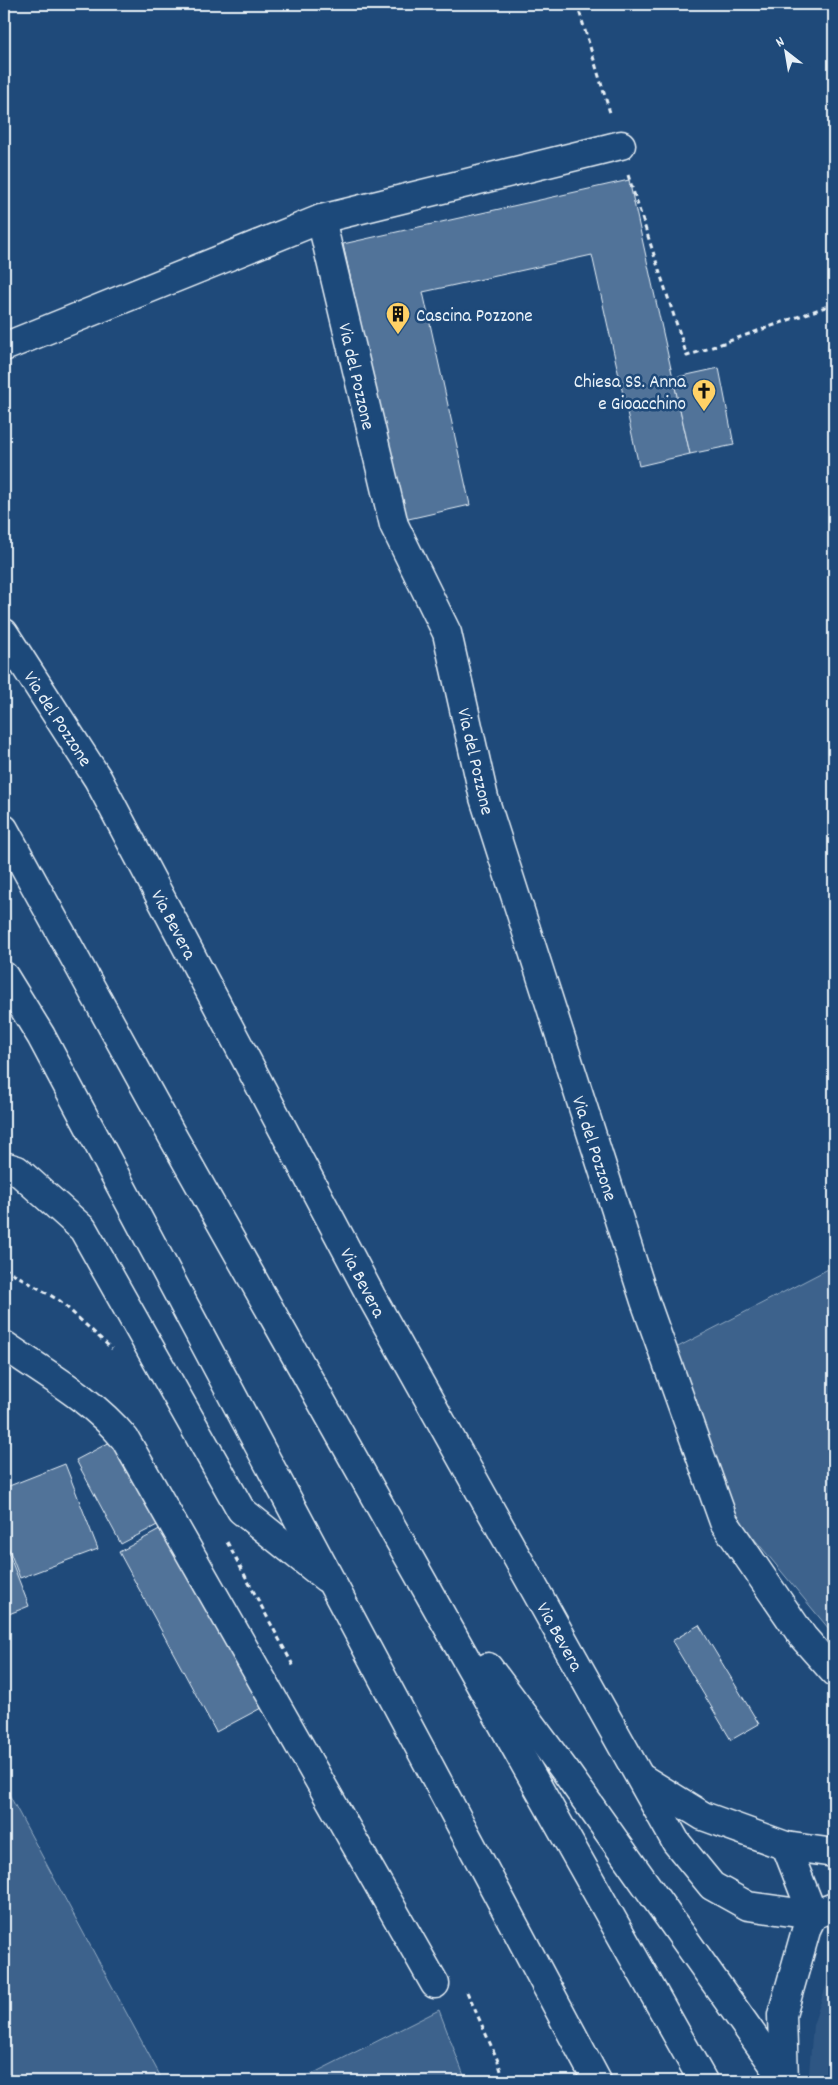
<svg xmlns="http://www.w3.org/2000/svg" width="838" height="2085" font-family="Dekko,sans-serif">
	<style>
		.built { fill: #2e5683 }
		.green { fill: #3c628c; stroke: #92aac2 }
		.building { fill: #517399; stroke: #e8f1f8 }
		.lines { fill: none; stroke-linecap: round; stroke-linejoin: round }
		.minor-casing { stroke: #e8f1f8; stroke-width: 31 }
		.highway-casing { stroke: #e8f1f8; stroke-width: 31 }
		.path { stroke: #e8f1f8; stroke-width: 3; stroke-dasharray: 5 4; stroke-linecap: butt }
		.minor { stroke: #1f4a7a; stroke-width: 28 }
		.highway { stroke: #1f4a7a; stroke-width: 28 }
		.labels { text-anchor: middle; stroke-width: 5; stroke-linejoin: round; paint-order: stroke }
		.poi-label { font-size: 19px; fill: #e8f1f8; stroke: #1f4a7a; text-anchor: start }
		.street-label { font-size: 19px; fill: #e8f1f8; stroke: #1f4a7a }
	</style>
	<rect width="100%" height="100%" fill="#1f4a7a"/>
	<filter id="ink" filterUnits="userSpaceOnUse"><feTurbulence type="fractalNoise" baseFrequency=".02" numOctaves="2"/><feDisplacementMap in="SourceGraphic" scale="10" xChannelSelector="R" yChannelSelector="G"/><feConvolveMatrix kernelMatrix="1 2 1 2 8 2 1 2 1" color-interpolation-filters="sRGB"/></filter>
	<g filter="url(#ink)">
		<!-- built -->
		<polygon class="built" points="834,1963 834,2081 812,2081 809,2073 813,2025"/>
		<!-- green -->
		<g class="green">
			<polygon points="834,1266 834,1635 738,1519 674,1349"/>
			<polygon points="4,1785 163,2081 4,2081"/>
			<polygon points="439,2010 466,2081 298,2081"/>
		</g>
		<!-- building -->
		<g class="building">
			<polygon points="629,180 690,454 639,466 592,255 423,292 470,505 404,520 343,244"/>
			<polygon points="719,368 734,445 690,454 673,378"/>
			<polygon points="116,1439 161,1523 121,1544 76,1460"/>
			<polygon points="65,1464 98,1549 20,1578 4,1536 4,1488"/>
			<polygon points="165,1527 263,1707 216,1732 119,1552"/>
			<polygon points="4,1542 29,1606 4,1616"/>
			<polygon points="699,1625 759,1724 731,1740 672,1641"/>
		</g>
		<g class="lines">
			<defs>
				<g id="minor">
					<polyline points="321,219 394,525 447,633 484,798 645,1301 724,1522 803,1637 834,1672"/>
					<polyline points="4,347 321,219 621,145"/>
					<polyline points="4,633 98,779 371,1296 676,1842 712,1886 748,1906 813,1915 834,1907"/>
					<path d="M 4,1345 C 46,1374 93,1400 125,1439 L 435,1984"/>
					<polyline points="643,1779 703,1816 786,1846 834,1853"/>
					<polyline points="786,1846 813,1915"/>
					<polyline points="784,2081 782,2015 807,1927 813,1915"/>
				</g>
				<g id="highway">
					<polyline points="4,829 174,1139 703,2081"/>
					<polyline points="4,976 41,1036 597,2081"/>
					<polyline points="4,1166 17,1170 83,1229 241,1510 326,1578"/>
					<polyline points="488,1667 566,1772 783,2078"/>
				</g>
			</defs>
			<!-- minor casing -->
			<use href="#minor" class="minor-casing"/>
			<!-- highway casing -->
			<use href="#highway" class="highway-casing"/>
			<!-- path -->
			<g class="path">
				<polyline points="577,4 611,116"/>
				<polyline points="628,175 687,356 834,304"/>
				<polyline points="4,1268 60,1301 112,1349"/>
				<polyline points="227,1542 295,1669"/>
				<polyline points="467,1992 498,2061 504,2081"/>
			</g>
			<!-- minor -->
			<use href="#minor" class="minor"/>
			<!-- highway -->
			<use href="#highway" class="highway"/>
		</g>
	</g>
	<!-- icons -->
	<defs>
		<symbol id="building-pin" viewBox="-11 -11 22 30"><path d="M0 17L-7.5 6A9.5 9.5 0 1 1 7.5 6Z" fill="#ffd166" stroke="#1f4a7a"/><path d="M-4-6H4V6H1V3H-1V6H-4ZM-2.5-4.3h1.7v1.8h-1.7ZM.8-4.3h1.7v1.8H.8ZM-2.5-1h1.7V.8h-1.7ZM.8-1h1.7V.8H.8Z" fill="#111"/></symbol>
		<symbol id="church-pin" viewBox="-11 -11 22 30"><path d="M0 17L-7.5 6A9.5 9.5 0 1 1 7.5 6Z" fill="#ffd166" stroke="#1f4a7a"/><path d="M-1.2-6h2.4v3.5h3.3v2.4h-3.3V6h-2.4V-.1h-3.3v-2.4h3.3Z" fill="#111"/></symbol>
	</defs>
	<g fill-rule="evenodd">
		<use href="#building-pin" x="384" y="300" width="28" height="38"/>
		<use href="#church-pin" x="690" y="377" width="28" height="38"/>
	</g>
	<g class="labels">
		<!-- poi labels -->
		<g class="poi-label">
			<text x="416" y="321">Cascina Pozzone</text>
			<text x="686" y="387" text-anchor="end">Chiesa SS. Anna<tspan x="686" dy="22">e Gioacchino</tspan></text>
		</g>
		<!-- street labels -->
		<g class="street-label">
			<text transform="translate(358 376) rotate(77)" y="7">Via del Pozzone</text>
			<text transform="translate(59 718) rotate(57)" y="7">Via del Pozzone</text>
			<text transform="translate(477 761) rotate(77)" y="7">Via del Pozzone</text>
			<text transform="translate(175 924) rotate(62)" y="7">Via Bevera</text>
			<text transform="translate(596 1148) rotate(72)" y="7">Via del Pozzone</text>
			<text transform="translate(364 1282) rotate(62)" y="7">Via Bevera</text>
			<text transform="translate(561 1636) rotate(61)" y="7">Via Bevera</text>
		</g>
	</g>
	<!-- margin -->
	<rect width="838" height="2085" fill="none" stroke="#1f4a7a" stroke-width="20"/>
	<rect x="10" y="10" width="818" height="2065" fill="none" stroke="#e8f1f8" stroke-width="2" filter="url(#ink)"/>
	<!-- north arrow -->
	<g transform="translate(786 52) rotate(329)" stroke="#1f4a7a" stroke-width="4" paint-order="stroke">
	<path d="M0-4L9 19L0 12L-9 19Z" fill="#e8f1f8"/>
	<text y="-8" font-size="14" font-weight="bold" text-anchor="middle" fill="#e8f1f8">N</text>
	</g>
</svg>
